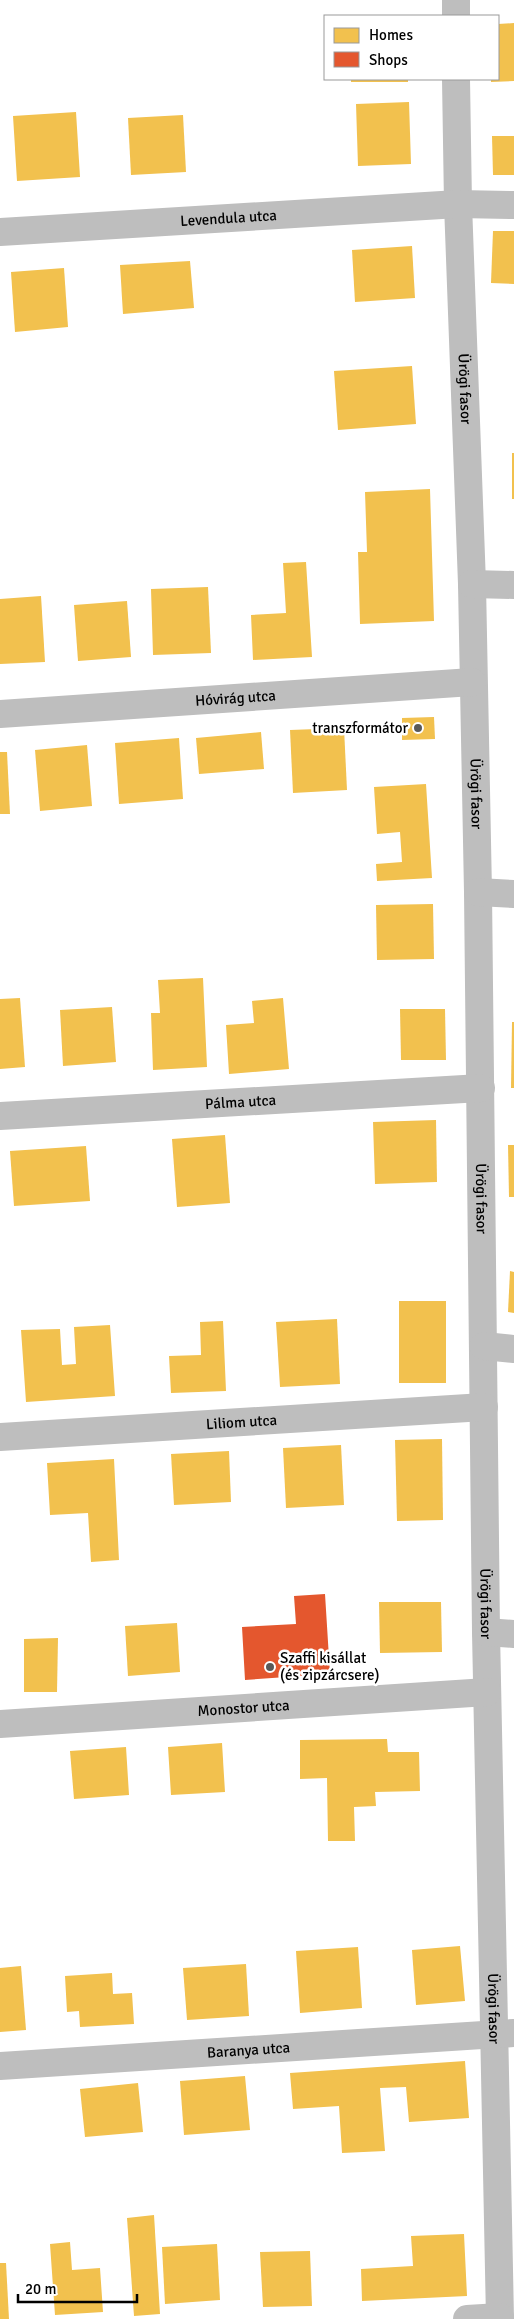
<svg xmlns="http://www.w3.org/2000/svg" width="514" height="2319" font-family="Signika,sans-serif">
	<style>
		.homes { fill: #f2c14e }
		.shops { fill: #e4572e }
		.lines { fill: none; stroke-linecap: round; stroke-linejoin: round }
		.minor { stroke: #bebebe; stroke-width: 28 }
		.poi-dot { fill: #595959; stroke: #fff; stroke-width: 2 }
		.labels { text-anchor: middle; stroke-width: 5; stroke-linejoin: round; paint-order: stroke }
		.street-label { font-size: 15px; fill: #000; stroke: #fff }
		.poi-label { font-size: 15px; fill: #000; stroke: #fff; text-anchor: end }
	</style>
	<rect width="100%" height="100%" fill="#fff"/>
	<!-- homes -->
	<g class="homes">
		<polygon points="514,23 514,81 491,82 491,79 498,79 498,24"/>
		<rect x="351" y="79" width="57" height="3"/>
		<polygon points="409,102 411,164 358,166 356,104"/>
		<polygon points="76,112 80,177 17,181 13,116"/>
		<polygon points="183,115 186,172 131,175 128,118"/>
		<polygon points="492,136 514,136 514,175 493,175"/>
		<polygon points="493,231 514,231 514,284 491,283"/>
		<polygon points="412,246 415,298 355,302 352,250"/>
		<polygon points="190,261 194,308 123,314 120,265"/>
		<polygon points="64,268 68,327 15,332 11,272"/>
		<polygon points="412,366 416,424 338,430 334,371"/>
		<rect x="512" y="453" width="2" height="46"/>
		<polygon points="430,489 434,621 360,624 358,552 367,552 365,492"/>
		<polygon points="306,562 312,657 253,660 251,615 286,613 283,563"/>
		<polygon points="208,587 211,653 153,655 151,589"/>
		<polygon points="41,596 45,662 0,664 0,599"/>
		<polygon points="127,601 131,657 78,661 74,605"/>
		<polygon points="434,717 435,739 402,740 402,718"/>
		<polygon points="344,728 347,790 293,793 290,730"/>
		<polygon points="261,732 264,769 199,774 196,738"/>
		<polygon points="179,738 183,799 119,804 115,743"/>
		<polygon points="87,745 92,806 40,811 35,750"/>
		<polygon points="0,752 7,752 10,814 0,814"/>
		<polygon points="426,784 432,878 377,881 376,864 402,862 400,832 377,834 374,787"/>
		<polygon points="433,904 434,959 377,960 376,905"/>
		<polygon points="203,978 207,1067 153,1070 151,1013 160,1013 158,980"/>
		<polygon points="20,998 25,1067 0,1069 0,999"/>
		<polygon points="283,998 289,1069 229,1074 226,1025 254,1023 252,1001"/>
		<polygon points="112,1007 116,1062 63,1066 60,1010"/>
		<polygon points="400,1009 445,1009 446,1060 401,1060"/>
		<polygon points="512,1022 514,1022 514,1088 511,1088"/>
		<polygon points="436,1120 437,1182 375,1184 373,1122"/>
		<polygon points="225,1135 230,1203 177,1207 172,1139"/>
		<polygon points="508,1145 514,1145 514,1197 509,1197"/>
		<polygon points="86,1146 90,1201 14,1206 10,1151"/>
		<polygon points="510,1271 514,1272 514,1313 508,1312"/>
		<rect x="399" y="1301" width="47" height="82"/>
		<polygon points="337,1319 340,1384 280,1387 276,1322"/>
		<polygon points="223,1321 226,1391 171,1393 169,1356 201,1355 200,1322"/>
		<polygon points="110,1325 115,1396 26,1402 21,1330 60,1329 62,1365 76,1364 74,1327"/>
		<polygon points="442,1439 443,1520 397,1521 395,1440"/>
		<polygon points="341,1445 344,1505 286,1508 283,1448"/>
		<polygon points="229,1451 231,1502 174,1505 171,1454"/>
		<polygon points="114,1459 119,1560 91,1562 88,1513 50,1515 47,1463"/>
		<polygon points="379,1602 441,1602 442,1652 380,1653"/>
		<polygon points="177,1623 180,1672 128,1676 125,1626"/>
		<polygon points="58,1638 57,1692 24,1692 24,1639"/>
		<polygon points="387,1739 388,1752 419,1752 420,1791 375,1792 376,1806 354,1807 355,1841 328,1841 327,1778 300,1779 300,1740"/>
		<polygon points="222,1743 225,1792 171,1795 168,1747"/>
		<polygon points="126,1747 129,1795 74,1799 70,1751"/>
		<polygon points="460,1946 465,2001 416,2005 412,1950"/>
		<polygon points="358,1947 362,2008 300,2013 296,1951"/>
		<polygon points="246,1964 249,2016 187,2020 183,1968"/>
		<polygon points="21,1966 26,2030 0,2032 0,1968"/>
		<polygon points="112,1973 113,1994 132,1993 134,2024 80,2027 79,2011 67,2012 65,1976"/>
		<polygon points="465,2061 469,2118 409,2122 406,2087 380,2088 385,2151 342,2153 339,2106 293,2109 290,2073"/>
		<polygon points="245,2076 250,2130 184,2135 180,2081"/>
		<polygon points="138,2083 143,2132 85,2137 80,2089"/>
		<polygon points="154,2215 160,2314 134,2316 127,2218"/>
		<polygon points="464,2234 467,2296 362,2301 361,2269 413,2266 411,2236"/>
		<polygon points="70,2242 72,2270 100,2268 103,2312 55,2315 50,2244"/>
		<polygon points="217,2244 220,2300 165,2304 162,2247"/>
		<polygon points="310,2251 312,2306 263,2307 260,2252"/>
		<polygon points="0,2263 6,2263 9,2319 0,2319"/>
	</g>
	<!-- shops -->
	<polygon class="shops" points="325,1594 330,1674 245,1680 242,1627 296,1624 294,1596"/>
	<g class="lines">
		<!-- minor -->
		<g class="minor">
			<polyline points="456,0 456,16"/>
			<path id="s1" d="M 456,79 L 458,204 L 472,584 L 478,892 L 486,1632 L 500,2319"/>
			<path id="s2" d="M 0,232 L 458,204 L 514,205"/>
			<polyline points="472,584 514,585"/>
			<path id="s3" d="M 0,714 L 472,682"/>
			<polyline points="478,892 514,894"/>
			<path id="s4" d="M 0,1116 L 481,1088"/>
			<polyline points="484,1346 514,1349"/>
			<path id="s5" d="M 0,1437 L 484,1407"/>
			<polyline points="486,1632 514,1634"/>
			<path id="s6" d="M 0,1724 L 487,1692"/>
			<path id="s7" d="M 0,2066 L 514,2033"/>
			<polyline points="467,2319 500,2317"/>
		</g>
	</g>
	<!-- markers -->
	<g class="poi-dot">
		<circle cx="418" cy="728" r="5"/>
		<circle cx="270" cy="1667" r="5"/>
	</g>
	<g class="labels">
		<!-- street labels -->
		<g class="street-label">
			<text dy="5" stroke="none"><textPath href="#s2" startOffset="229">Levendula utca</textPath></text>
			<text dy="5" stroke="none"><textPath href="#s1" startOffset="310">Ürögi fasor</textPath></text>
			<text dy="5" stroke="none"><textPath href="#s3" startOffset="236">Hóvirág utca</textPath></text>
			<text dy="5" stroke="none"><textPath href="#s1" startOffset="715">Ürögi fasor</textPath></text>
			<text dy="5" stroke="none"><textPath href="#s4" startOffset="241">Pálma utca</textPath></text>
			<text dy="5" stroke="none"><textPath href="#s1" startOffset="1120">Ürögi fasor</textPath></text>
			<text dy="5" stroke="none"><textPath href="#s5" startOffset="242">Liliom utca</textPath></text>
			<text dy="5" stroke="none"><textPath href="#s1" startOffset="1525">Ürögi fasor</textPath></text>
			<text dy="5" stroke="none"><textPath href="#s6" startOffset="244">Monostor utca</textPath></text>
			<text dy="5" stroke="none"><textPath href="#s1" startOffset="1930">Ürögi fasor</textPath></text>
			<text dy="5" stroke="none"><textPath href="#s7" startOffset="249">Baranya utca</textPath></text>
		</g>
		<!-- poi labels -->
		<g class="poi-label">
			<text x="408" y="733">transzformátor</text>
			<text x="280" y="1663" text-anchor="start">Szaffi kisállat<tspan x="280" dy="17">(és zipzárcsere)</tspan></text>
		</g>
	</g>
	<!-- legend -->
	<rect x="324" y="15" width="175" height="65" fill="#ffffff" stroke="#999999"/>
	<rect x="334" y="28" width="25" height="15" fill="#f2c14e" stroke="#999999"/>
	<text x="369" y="40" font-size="15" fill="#000000">Homes</text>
	<rect x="334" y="52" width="25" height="15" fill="#e4572e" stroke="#999999"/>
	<text x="369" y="65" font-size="15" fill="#000000">Shops</text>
	<!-- scale -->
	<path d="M18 2294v8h119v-8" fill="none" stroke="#000000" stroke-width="2.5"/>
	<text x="25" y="2294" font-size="15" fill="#000000" stroke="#ffffff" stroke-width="4" paint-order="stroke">20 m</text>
</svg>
